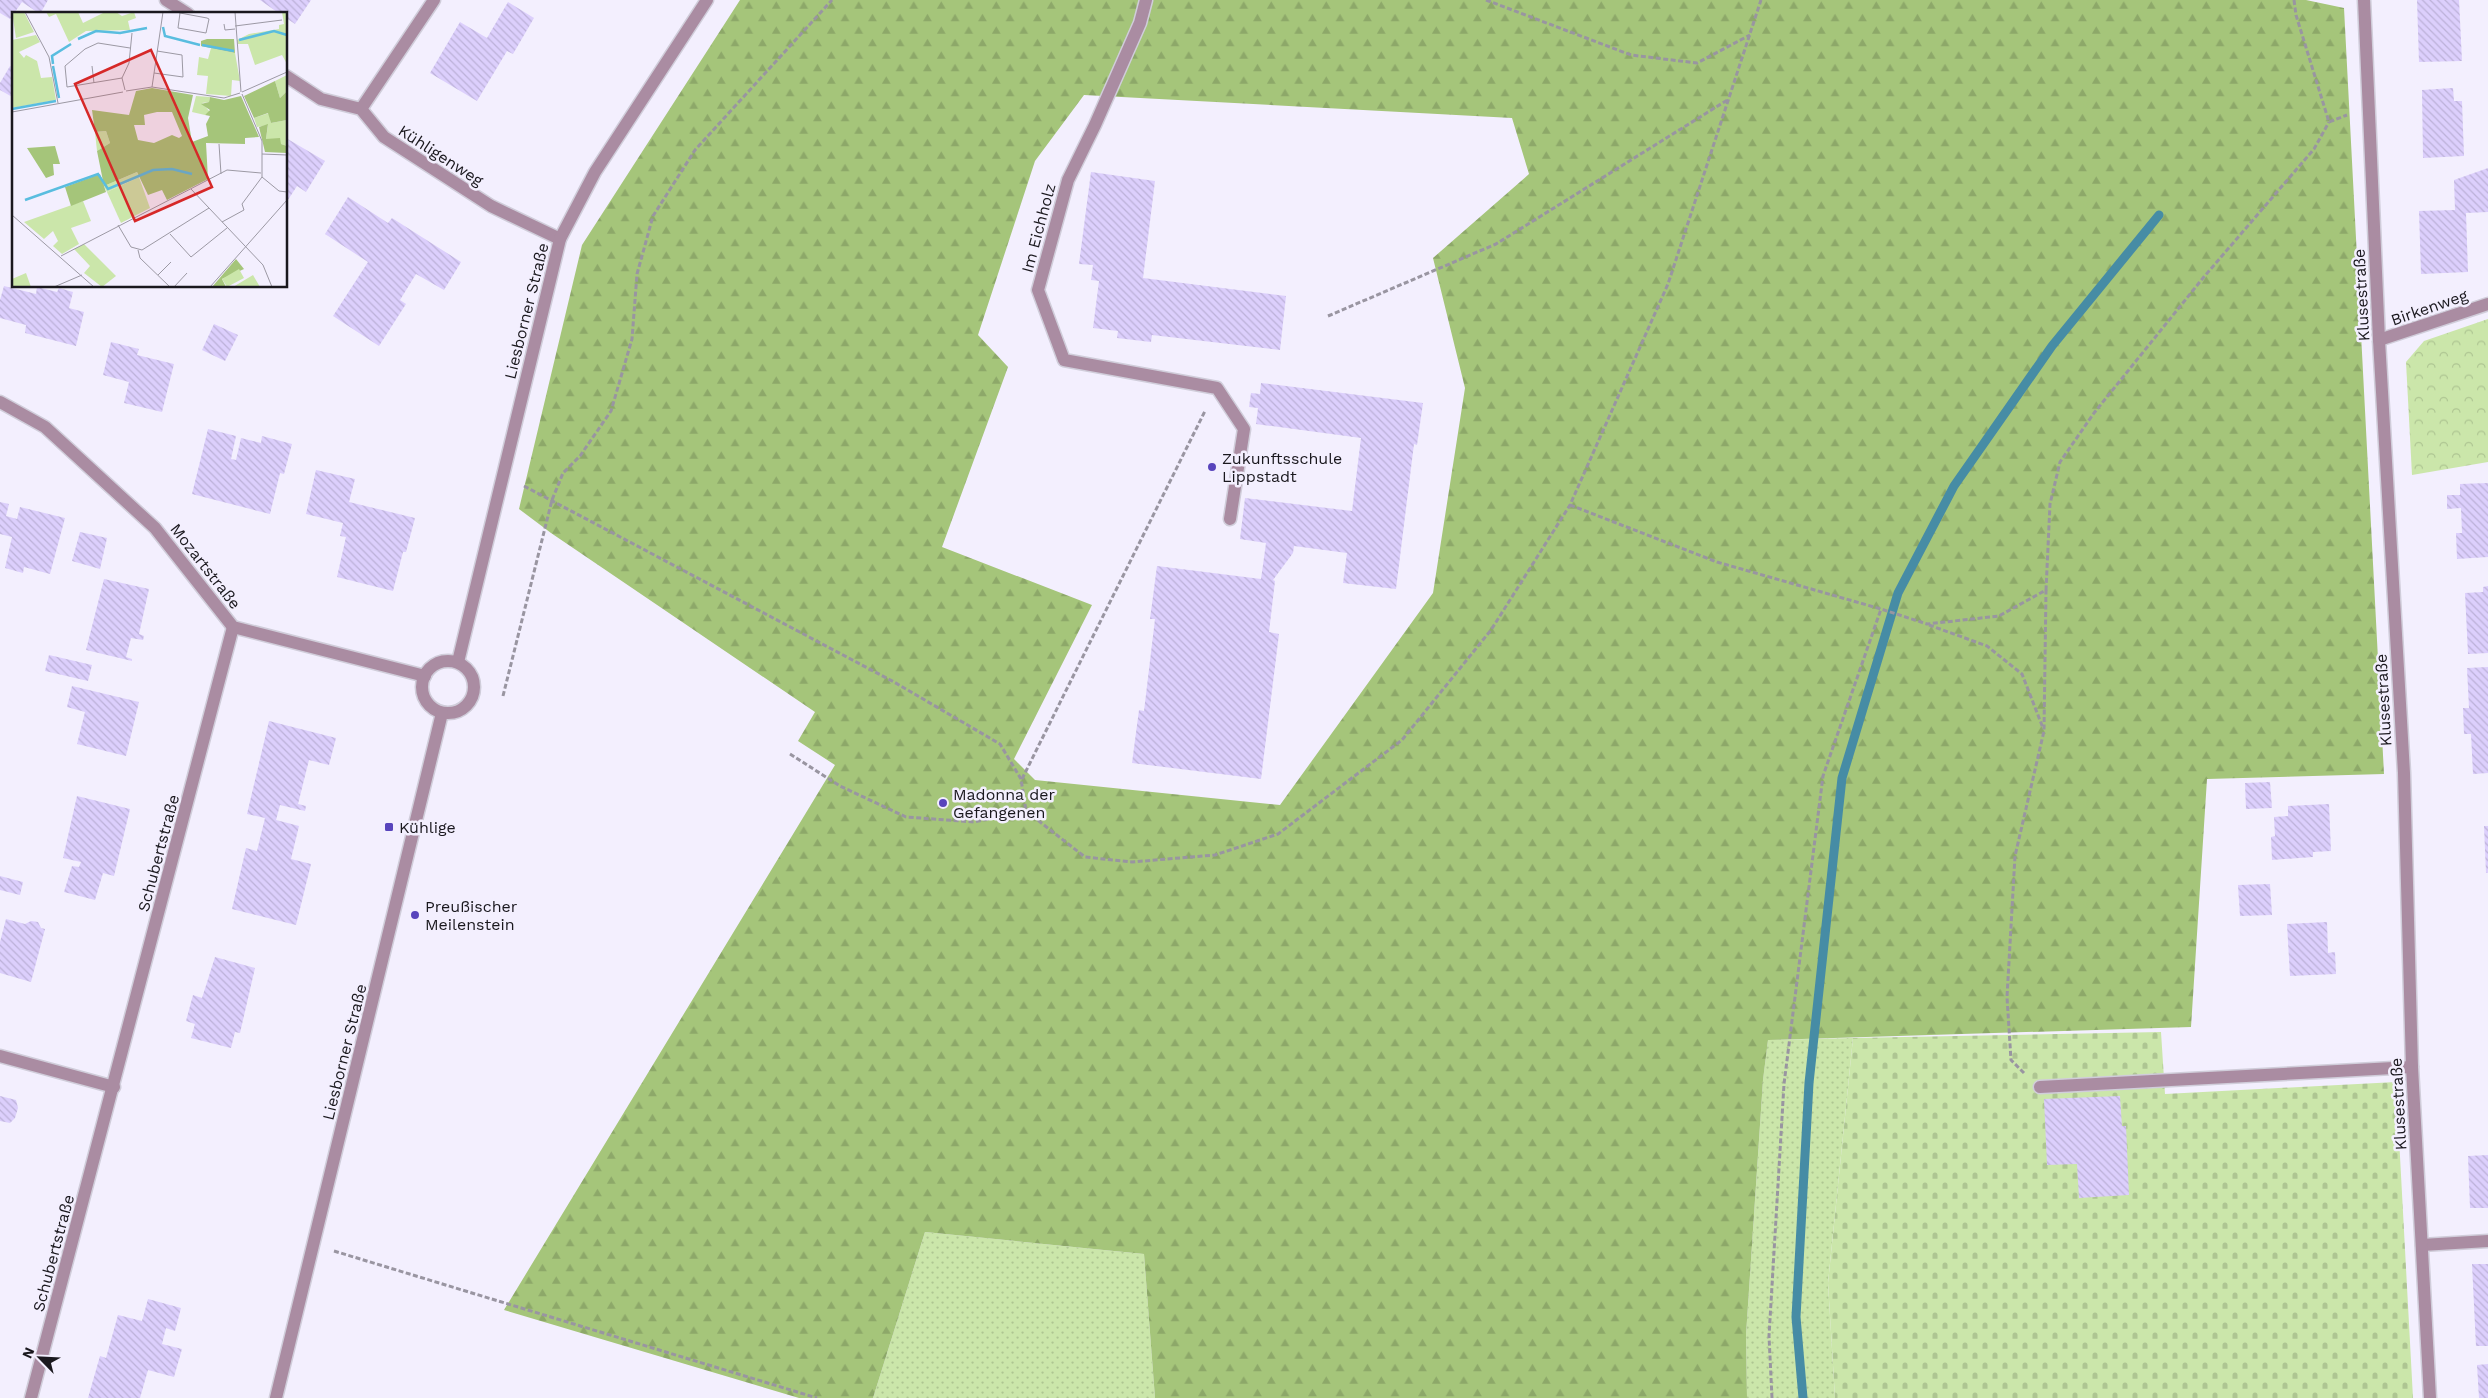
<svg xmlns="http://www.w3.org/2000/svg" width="2488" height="1398" font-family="'Work Sans',sans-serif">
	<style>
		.grass { fill: url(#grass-dots) }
		.forest { fill: url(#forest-firs); fill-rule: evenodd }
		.cemetery { fill: url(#cemetery-stones) }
		.park { fill: url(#park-crowns) }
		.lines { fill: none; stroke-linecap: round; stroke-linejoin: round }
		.stream { stroke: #468ca5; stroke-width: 9 }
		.building { fill: url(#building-back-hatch) }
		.lane-casing { stroke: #d0cdda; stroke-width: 15 }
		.street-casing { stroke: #d0cdda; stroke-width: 15 }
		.path { stroke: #9995a1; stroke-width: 3; stroke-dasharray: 5 2.5; stroke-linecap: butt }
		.lane { stroke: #aa8ca2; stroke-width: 12 }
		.street { stroke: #aa8ca2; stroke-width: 12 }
		.poi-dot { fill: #5844bc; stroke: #f3effe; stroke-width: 2 }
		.labels { text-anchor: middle; stroke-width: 5; stroke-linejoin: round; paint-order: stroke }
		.street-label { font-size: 16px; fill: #1a181e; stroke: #f3effe }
		.poi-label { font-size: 16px; fill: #1a181e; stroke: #f3effe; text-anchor: start }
		.inset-river { fill: none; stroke: #59bddf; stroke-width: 2.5 }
		.inset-road { fill: none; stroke: #9c99a4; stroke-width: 1 }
		.view { fill: #d62828; fill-opacity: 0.15; stroke: #d62828; stroke-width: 2.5 }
		.inset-edge { fill: none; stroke: #1a181e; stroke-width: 2.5 }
	</style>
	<defs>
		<pattern id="grass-dots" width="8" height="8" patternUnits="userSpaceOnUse" patternTransform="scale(1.25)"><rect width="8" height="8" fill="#cbe6aa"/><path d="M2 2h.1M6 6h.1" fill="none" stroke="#aec592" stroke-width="1.8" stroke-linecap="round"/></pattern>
		<pattern id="forest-firs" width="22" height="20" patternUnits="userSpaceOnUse" patternTransform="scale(1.25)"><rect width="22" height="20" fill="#a5c57a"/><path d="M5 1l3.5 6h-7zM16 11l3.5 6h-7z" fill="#8da869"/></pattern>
		<pattern id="cemetery-stones" width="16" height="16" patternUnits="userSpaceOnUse" patternTransform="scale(1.25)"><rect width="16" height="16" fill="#cbe6aa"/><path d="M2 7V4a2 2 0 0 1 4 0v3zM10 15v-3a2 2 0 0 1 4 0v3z" fill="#aec592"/></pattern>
		<pattern id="park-crowns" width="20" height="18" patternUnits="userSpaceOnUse" patternTransform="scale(1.25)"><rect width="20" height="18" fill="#cbe6aa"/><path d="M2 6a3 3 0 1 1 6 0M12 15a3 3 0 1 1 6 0" fill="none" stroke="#aec592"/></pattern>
		<pattern id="building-back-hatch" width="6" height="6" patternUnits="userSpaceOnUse" patternTransform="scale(1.25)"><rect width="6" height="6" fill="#dccffc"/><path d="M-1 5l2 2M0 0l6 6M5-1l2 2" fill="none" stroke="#bcb1d8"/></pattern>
	</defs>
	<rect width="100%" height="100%" fill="#f3effe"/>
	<!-- grass -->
	<g class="grass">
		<polygon points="1853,1038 1828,1283 1835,1398 1747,1398 1746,1335 1763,1080 1768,1040"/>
		<polygon points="925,1232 1144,1254 1155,1398 873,1398"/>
	</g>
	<!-- forest -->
	<path class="forest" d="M 740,0 L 2306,0 L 2344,8 L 2384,774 L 2207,779 L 2191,1027 L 1768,1040 L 1763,1080 L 1746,1335 L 1747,1398 L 1155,1398 L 1144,1254 L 925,1232 L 873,1398 L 799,1398 L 504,1310 L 835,765 L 798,741 L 815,712 L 551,533 L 519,509 L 582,245 ZM 1084,95 L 1512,118 L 1529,174 L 1433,258 L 1465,388 L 1433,593 L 1280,805 L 1035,780 L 1014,759 L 1092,605 L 942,547 L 1008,367 L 978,335 L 1035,161 Z"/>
	<!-- cemetery -->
	<polygon class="cemetery" points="2161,1032 2165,1094 2396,1082 2413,1398 1835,1398 1828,1283 1853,1038"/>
	<!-- park -->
	<polygon class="park" points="2488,319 2488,462 2412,475 2406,362 2424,341"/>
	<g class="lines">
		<!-- stream -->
		<polyline class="stream" points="1803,1398 1796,1317 1809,1083 1842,778 1898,593 1954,486 2052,346 2159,215"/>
	</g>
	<!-- building -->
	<g class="building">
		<polygon points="0,0 48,0 40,14 22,2 10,19 0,13"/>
		<polygon points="260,0 311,0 295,24 286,18 286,14 280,14"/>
		<polygon points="2417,0 2459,0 2462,61 2419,62"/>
		<polygon points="508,2 534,18 513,54 507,51 477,101 430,73 460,22 487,38"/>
		<polygon points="10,66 14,68 14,98 0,90 0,83"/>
		<polygon points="2453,88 2454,101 2462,101 2464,156 2423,158 2422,90"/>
		<polygon points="286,138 325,161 306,192 297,186 286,203"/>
		<polygon points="2488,168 2488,212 2466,213 2468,272 2421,274 2419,211 2455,210 2454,180"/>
		<polygon points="1091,172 1155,181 1143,278 1286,296 1280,350 1152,335 1151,342 1117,338 1118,331 1093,328 1099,281 1091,280 1093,265 1079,264"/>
		<polygon points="348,197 388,223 392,218 461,262 444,290 416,274 400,300 406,304 379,346 333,316 368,262 325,234"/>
		<polygon points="4,286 36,294 37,287 57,292 59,288 73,292 69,308 84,312 76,346 25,333 26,325 0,318 0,300"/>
		<polygon points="214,324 238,335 225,361 202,350"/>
		<polygon points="111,342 139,349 137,355 174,364 162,412 124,403 129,382 103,375"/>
		<polygon points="1261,383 1423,403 1417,445 1414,444 1396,589 1343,583 1347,553 1294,546 1293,553 1273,580 1275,581 1269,632 1279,634 1261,779 1132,763 1139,710 1144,711 1155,619 1150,619 1157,566 1261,579 1266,543 1240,539 1245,498 1352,511 1361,438 1256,424 1258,408 1249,407 1251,393 1260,394"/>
		<polygon points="208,429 236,436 231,459 236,460 241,438 261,443 262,436 292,444 284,474 280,473 270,514 192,494"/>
		<polygon points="316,470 355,479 349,502 415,518 406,552 403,552 393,591 337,577 346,537 340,536 343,523 306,514"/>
		<polygon points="2488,483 2488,557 2457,559 2456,533 2462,533 2461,508 2447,509 2447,495 2460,495 2460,484"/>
		<polygon points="0,502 9,504 6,516 17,519 20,507 65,518 50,574 24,567 23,573 5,568 12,537 0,534"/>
		<polygon points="80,532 107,538 100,569 72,561"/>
		<polygon points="104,579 149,589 139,634 144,636 143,640 131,638 126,657 132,659 132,661 86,650"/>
		<polygon points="2488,586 2488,653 2468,654 2465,593 2483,592 2483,587"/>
		<polygon points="49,655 92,665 88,681 45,671"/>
		<polygon points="2488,667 2488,773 2473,774 2471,734 2464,734 2463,708 2469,708 2467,668"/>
		<polygon points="72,686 139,702 126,756 77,744 85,712 67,707"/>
		<polygon points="269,721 336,738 329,765 309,760 298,804 306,806 305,811 280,805 276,820 299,826 291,859 311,864 296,925 232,909 246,848 257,851 265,818 247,814"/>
		<polygon points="2270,782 2272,808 2246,809 2245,783"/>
		<polygon points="77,796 130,809 114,876 103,873 95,900 64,892 72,866 79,867 81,862 63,858"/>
		<polygon points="2329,804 2331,851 2313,852 2313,857 2272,860 2271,837 2275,836 2274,817 2288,816 2288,806"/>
		<polygon points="2484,826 2488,826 2488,873 2486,873"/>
		<polygon points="0,876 23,882 20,895 0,890"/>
		<polygon points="2270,884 2272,915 2240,916 2238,885"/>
		<polygon points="6,919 25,924 31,921 38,922 41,928 45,929 31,982 0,973 0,942"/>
		<polygon points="2327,922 2328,953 2335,952 2336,974 2290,976 2287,924"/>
		<polygon points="215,957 255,968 240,1033 235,1032 231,1048 191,1038 195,1024 186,1021 193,995 202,998"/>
		<polygon points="0,1096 16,1100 18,1108 15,1118 10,1123 0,1121"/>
		<polygon points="2120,1096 2122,1126 2126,1126 2129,1195 2079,1198 2077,1164 2047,1165 2044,1099"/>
		<polygon points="2488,1155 2488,1208 2470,1208 2468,1156"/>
		<polygon points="2472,1264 2488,1264 2488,1346 2476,1346"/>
		<polygon points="148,1299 181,1308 175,1331 166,1328 162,1344 182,1349 174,1377 148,1370 140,1398 88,1398 100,1356 106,1358 118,1315 142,1321"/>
		<polygon points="2488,1364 2488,1398 2479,1398 2477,1365"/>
	</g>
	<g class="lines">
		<defs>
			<g id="lane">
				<polyline points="1146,0 1140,23 1095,125 1068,180 1038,290 1064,360 1217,388 1244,429 1230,519"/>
				<polyline points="2040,1087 2412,1067"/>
				<polyline points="2422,1245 2488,1241"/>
			</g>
			<g id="street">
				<polyline points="166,0 188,14"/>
				<polyline points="2364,0 2379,340 2404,773 2412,1067 2430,1398"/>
				<polyline points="286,76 321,99 361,109 384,137 491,206 560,239"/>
				<polyline points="361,109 434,0"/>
				<polyline points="2379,340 2488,304"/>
				<polyline points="0,402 45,427 155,528 233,627 425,676"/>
				<circle cx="448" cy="687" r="26"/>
				<polyline points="458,662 560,239 595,172 707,0"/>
				<polyline points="0,1056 114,1087"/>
				<polyline points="31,1398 233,627"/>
				<polyline points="276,1398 442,713"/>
			</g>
		</defs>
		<!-- lane casing -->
		<use href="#lane" class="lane-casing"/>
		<!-- street casing -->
		<use href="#street" class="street-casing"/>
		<!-- path -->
		<g class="path">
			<polyline points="1486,0 1631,55 1697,63 1750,35"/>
			<polyline points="2294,0 2296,15 2329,122 2347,115"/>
			<polyline points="1328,316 1496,244 1729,99"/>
			<polyline points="524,486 894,682 1000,744 1021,779 1026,811 1085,857 1132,862 1215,855 1278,834 1402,740 1491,630 1570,505 1668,284 1761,0"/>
			<polyline points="1570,505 1717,562 1881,609 1927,624 1999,616 2046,590 2050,504 2060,462 2094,413 2203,278 2314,149 2329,122"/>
			<polyline points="1929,625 1987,646 2022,674 2043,728"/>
			<polyline points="503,696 552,500 563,473 580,456 611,411 632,339 637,274 653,216 695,150 832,0"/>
			<polyline points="790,754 840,786 906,817 974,822 1026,811"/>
			<polyline points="1022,779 1205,411"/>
			<polyline points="2024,1073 2011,1060 2007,997 2015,856 2044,731 2046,590"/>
			<polyline points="334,1251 817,1398"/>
			<polyline points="1772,1398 1769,1336 1784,1084 1823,776 1881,609"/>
		</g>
		<!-- lane -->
		<use href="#lane" class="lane"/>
		<!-- street -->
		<use href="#street" class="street"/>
	</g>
	<!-- markers -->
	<g class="poi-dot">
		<circle cx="1212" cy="467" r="5"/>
		<circle cx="943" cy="803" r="5"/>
		<rect x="384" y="822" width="10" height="10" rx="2.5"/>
		<circle cx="415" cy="915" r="5"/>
	</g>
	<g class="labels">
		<!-- street labels -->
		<g class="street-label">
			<text transform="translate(441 155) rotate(33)" y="6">Kühligenweg</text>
			<text transform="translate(1038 228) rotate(-75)" y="6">Im Eichholz</text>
			<text transform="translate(2361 295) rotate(-93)" y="6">Klusestraße</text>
			<text transform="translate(2429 307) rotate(-19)" y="6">Birkenweg</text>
			<text transform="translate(526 311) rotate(-76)" y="6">Liesborner Straße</text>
			<text transform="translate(206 566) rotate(52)" y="6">Mozartstraße</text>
			<text transform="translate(2383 700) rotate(-93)" y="6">Klusestraße</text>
			<text transform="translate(158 853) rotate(-75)" y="6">Schubertstraße</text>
			<text transform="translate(344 1052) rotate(-76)" y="6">Liesborner Straße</text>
			<text transform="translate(2398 1104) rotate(-93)" y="6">Klusestraße</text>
			<text transform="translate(53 1253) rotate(-75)" y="6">Schubertstraße</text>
		</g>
		<!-- poi labels -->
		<g class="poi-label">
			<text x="1222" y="464">Zukunftsschule<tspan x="1222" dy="18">Lippstadt</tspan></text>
			<text x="953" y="800">Madonna der<tspan x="953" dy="18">Gefangenen</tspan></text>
			<text x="399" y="833">Kühlige</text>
			<text x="425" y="912">Preußischer<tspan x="425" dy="18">Meilenstein</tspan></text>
		</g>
	</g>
	<!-- overview -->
	<g transform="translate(12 12)">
		<rect width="275" height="275" fill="#f3effe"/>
		<path d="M 0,0 L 12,0 L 22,20 L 4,26 ZM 34,0 L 66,0 L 71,11 L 93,0 L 104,0 L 110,4 L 122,0 L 124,6 L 116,9 L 118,18 L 74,19 L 57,30 L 44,2 L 37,5 ZM 24,23 L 28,30 L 7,40 L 12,46 L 14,43 L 25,49 L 29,66 L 40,65 L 44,88 L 0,96 L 0,28 ZM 199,36 L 223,41 L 228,69 L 220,68 L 219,84 L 194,82 L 196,64 L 185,63 L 187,45 L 196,47 ZM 275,63 L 275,79 L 268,86 L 263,69 ZM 184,84 L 198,85 L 197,90 L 190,91 L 198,100 L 193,103 L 180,100 ZM 257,101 L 259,111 L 275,108 L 275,134 L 254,127 L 256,113 L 245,115 L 242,106 ZM 94,119 L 98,131 L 85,139 L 83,120 ZM 125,160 L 127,165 L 95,180 L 92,174 ZM 71,189 L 79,209 L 59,216 L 67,232 L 50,242 L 41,234 L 46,229 L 41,219 L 32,227 L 12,210 ZM 72,232 L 104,264 L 90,275 L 72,261 L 78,254 L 62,237 ZM 14,261 L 19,275 L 0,275 L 0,267 Z" fill="#cbe6aa"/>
		<path d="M 195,27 L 222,27 L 223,41 L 189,34 L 189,29 ZM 263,69 L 268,86 L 275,79 L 275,108 L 259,111 L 256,101 L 242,106 L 232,84 ZM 140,76 L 181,83 L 176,106 L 180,130 L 196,124 L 194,112 L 198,104 L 193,103 L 198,98 L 189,92 L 197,90 L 198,85 L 212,88 L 229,84 L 247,125 L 233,126 L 233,132 L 194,131 L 196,167 L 155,188 L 150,178 L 136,183 L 125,160 L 92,174 L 85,139 L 98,131 L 94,119 L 83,120 L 80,98 L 117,103 L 124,79 ZM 145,100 L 160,100 L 170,124 L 167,126 L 160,123 L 142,131 L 126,128 L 122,113 L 133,113 L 132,103 ZM 256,112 L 254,127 L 268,126 L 269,132 L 275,134 L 275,141 L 253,140 L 247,115 ZM 43,134 L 48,152 L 41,152 L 42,163 L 34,166 L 15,136 ZM 88,162 L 94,180 L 59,194 L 53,175 ZM 224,247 L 232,257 L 210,267 L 214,275 L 200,275 Z" fill="#a5c57a" fill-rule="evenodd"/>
		<path d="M 127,165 L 138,196 L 109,211 L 95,180 Z" fill="#cbe6aa"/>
		<path d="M 270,0 L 275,0 L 275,52 L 270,43 L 243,53 L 236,32 L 226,32 L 225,28 L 237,22 L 267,17 L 267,13 L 272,12 Z" fill="#cbe6aa"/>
		<path d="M 227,257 L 232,266 L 215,275 L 210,267 ZM 241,263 L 248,275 L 221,275 Z" fill="#cbe6aa"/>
		<path class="inset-river" d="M 151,15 L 153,24 L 188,33M 66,27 L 84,19 L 108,21 L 135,16M 227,28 L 262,19 L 275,23M 190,33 L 222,39M 41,52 L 40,44 L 59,32M 41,54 L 47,86M 0,97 L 44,89M 13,188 L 86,162 L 96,177 L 141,158 L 160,157 L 180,162"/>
		<path class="inset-road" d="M 13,0 L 37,45 L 46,91M 165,0 L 168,1 L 195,6 L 197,7 L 194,21 L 166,16 L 168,1M 223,0 L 229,80M 212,12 L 213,18 L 223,17M 223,14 L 270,8M 80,54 L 82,71M 142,61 L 171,65 L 170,43 L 145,39M 110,66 L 55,75 L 53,54 L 73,37 L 86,31 L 118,36M 140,75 L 151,0M 113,78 L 110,66 L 117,51 L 120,21M 114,79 L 140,75 L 212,86 L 228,81M 230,80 L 275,60M 230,82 L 250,129 L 250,165 L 267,179 L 275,180M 0,100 L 111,80M 207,132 L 209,162M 250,142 L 275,143M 179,177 L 251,253 L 260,275M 0,203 L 82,275M 210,210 L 232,198 L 230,192 L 250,165M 106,213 L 119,235 L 130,238 L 197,196M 158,222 L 179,245 L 215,216M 126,238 L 128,246 L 158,275M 49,244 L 215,158 L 249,161M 146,263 L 159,250M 42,275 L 70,263M 162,275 L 175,261M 198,275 L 275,188"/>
		<path class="view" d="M 139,38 L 200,175 L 123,209 L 63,72 Z"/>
		<rect width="275" height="275" class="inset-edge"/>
	</g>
	<!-- north arrow -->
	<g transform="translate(40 1358) rotate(294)" stroke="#f3effe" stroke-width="4" paint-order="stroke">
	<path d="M0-4L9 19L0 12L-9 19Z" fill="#1a181e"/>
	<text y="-8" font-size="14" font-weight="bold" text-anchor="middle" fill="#1a181e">N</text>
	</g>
</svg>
